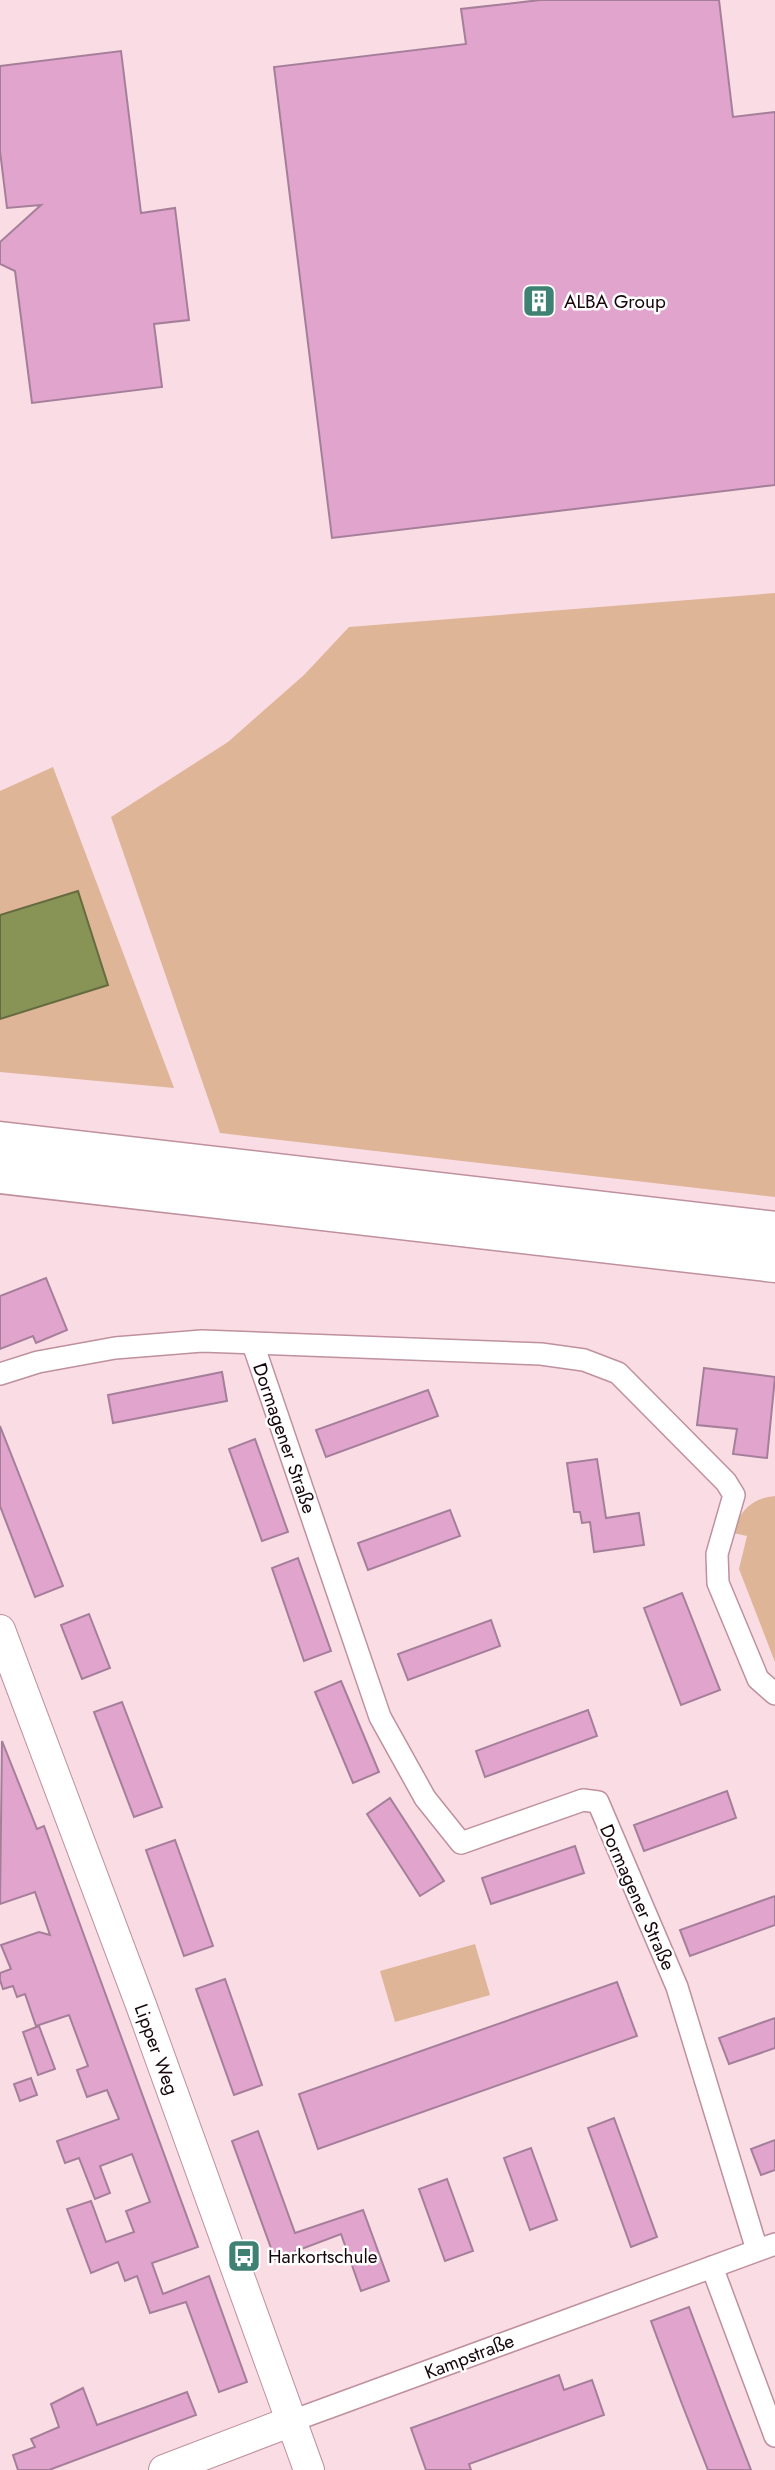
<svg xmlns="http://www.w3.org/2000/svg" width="775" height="2470" font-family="Jost,sans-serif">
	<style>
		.green { fill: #deb597 }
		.water { fill: #879455; stroke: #656a3f; stroke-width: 2 }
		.building { fill: #e0a4cd; stroke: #a57f99; stroke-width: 2 }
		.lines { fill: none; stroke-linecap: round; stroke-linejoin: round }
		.street-casing { stroke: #bf909e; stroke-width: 24 }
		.secondary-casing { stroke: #bf909e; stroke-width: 32 }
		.highway-casing { stroke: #bf909e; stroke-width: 41 }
		.street { stroke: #fff; stroke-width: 21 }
		.secondary { stroke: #fff; stroke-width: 30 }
		.highway { stroke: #fff; stroke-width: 38 }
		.labels { text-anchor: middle; stroke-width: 5; stroke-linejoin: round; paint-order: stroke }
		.poi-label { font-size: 19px; fill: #17070d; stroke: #fff; text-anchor: start }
		.street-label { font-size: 19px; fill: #17070d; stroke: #fff }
	</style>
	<rect width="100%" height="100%" fill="#fadce5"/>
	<!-- green -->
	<g class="green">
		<polygon points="775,593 775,1197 220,1133 111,817 228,742 304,675 349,627"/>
		<polygon points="53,767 174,1088 0,1072 0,791"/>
		<path d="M 775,1496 L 775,1662 L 739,1569 L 747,1536 L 733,1533 C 739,1511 752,1498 775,1496 Z"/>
		<polygon points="475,1944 490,1995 395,2022 380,1971"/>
	</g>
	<!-- water -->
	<polygon class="water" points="78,891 108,985 0,1019 0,915"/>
	<!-- building -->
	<g class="building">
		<polygon points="540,0 719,0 733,117 775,112 775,485 332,538 274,67 466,44 461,9"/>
		<polygon points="121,51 141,213 175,208 189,320 154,324 162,387 32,403 15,271 0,264 0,242 41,205 7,208 0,151 0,66"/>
		<polygon points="46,1278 67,1330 36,1343 33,1336 0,1349 0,1296"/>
		<polygon points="704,1368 775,1377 767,1458 733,1454 737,1429 697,1425"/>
		<polygon points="222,1372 227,1401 113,1423 108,1395"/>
		<polygon points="428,1390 438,1416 326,1457 316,1430"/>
		<polygon points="0,1426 63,1586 35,1597 0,1506"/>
		<polygon points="255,1439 288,1532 262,1541 229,1449"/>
		<polygon points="597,1459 606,1518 639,1513 644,1545 594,1552 590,1522 582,1523 580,1512 574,1512 567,1463"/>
		<polygon points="450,1510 460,1536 368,1570 358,1543"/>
		<polygon points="298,1558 331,1651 304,1661 272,1568"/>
		<polygon points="682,1593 720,1690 681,1705 644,1608"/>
		<polygon points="89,1614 110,1668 82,1679 61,1625"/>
		<polygon points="491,1620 500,1646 408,1680 398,1654"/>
		<polygon points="341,1681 379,1772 353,1783 315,1692"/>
		<polygon points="122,1702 162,1807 134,1817 94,1712"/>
		<polygon points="588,1710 597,1736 485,1777 476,1751"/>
		<polygon points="2,1741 37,1829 44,1826 198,2247 152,2263 163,2294 209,2276 247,2382 219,2392 186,2302 150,2313 137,2276 125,2281 118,2262 91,2273 67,2209 91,2201 106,2242 134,2232 126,2211 150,2202 132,2154 100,2166 110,2193 95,2199 79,2158 65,2163 57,2141 119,2119 107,2090 87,2097 77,2070 88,2066 69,2015 36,2026 25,1994 17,1997 13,1986 3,1989 0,1980 0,1973 11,1969 1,1945 39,1932 50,1935 35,1892 0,1904"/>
		<polygon points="727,1791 736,1818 644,1851 634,1825"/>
		<polygon points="390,1798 444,1881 420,1896 367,1814"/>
		<polygon points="175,1840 213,1946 184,1956 146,1850"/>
		<polygon points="575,1846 584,1873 491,1904 482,1878"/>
		<polygon points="775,1896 775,1925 690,1956 680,1930"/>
		<polygon points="225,1979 262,2085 234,2095 196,1989"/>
		<polygon points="617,1982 637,2036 318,2149 299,2094"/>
		<polygon points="775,2018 775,2048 729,2064 719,2038"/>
		<polygon points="39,2026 55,2069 38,2075 23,2032"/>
		<polygon points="31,2078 37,2095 20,2101 14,2084"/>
		<polygon points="614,2118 657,2237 631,2247 588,2128"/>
		<polygon points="258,2131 295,2233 363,2210 389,2281 361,2291 341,2234 275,2259 232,2141"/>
		<polygon points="775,2140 775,2170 761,2175 751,2149"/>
		<polygon points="531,2148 557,2220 530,2230 504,2158"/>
		<polygon points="447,2179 473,2251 445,2261 419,2189"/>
		<polygon points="689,2307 727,2408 751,2470 708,2470 682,2404 651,2321"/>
		<polygon points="559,2375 564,2390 592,2380 604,2415 469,2464 471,2470 426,2470 411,2428"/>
		<polygon points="83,2388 97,2425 187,2392 196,2415 49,2470 18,2470 13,2455 35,2447 31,2439 59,2427 51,2404"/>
	</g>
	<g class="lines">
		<defs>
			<g id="street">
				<polyline points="253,1344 380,1717 425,1798 461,1843 583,1800 598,1802 677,1987 757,2250"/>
				<polyline points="0,1374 38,1362 115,1348 202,1341 541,1354 584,1360 618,1373 726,1482 734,1495 717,1554 718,1583 758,1679 775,1694"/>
				<polyline points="712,2267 775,2436"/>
				<polyline points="292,2421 775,2244"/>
			</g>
			<g id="secondary">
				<polyline points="0,1630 141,2005 309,2470"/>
				<polyline points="164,2470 292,2421"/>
			</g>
			<g id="highway">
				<polyline points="0,1141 775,1231"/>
				<polyline points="0,1174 775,1263"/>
			</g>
		</defs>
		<!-- street casing -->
		<use href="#street" class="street-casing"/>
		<!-- secondary casing -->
		<use href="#secondary" class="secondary-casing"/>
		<!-- highway casing -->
		<use href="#highway" class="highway-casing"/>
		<!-- street -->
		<use href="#street" class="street"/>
		<!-- secondary -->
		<use href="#secondary" class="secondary"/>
		<!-- highway -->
		<use href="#highway" class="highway"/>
	</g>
	<!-- icons -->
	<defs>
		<symbol id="building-square" viewBox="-11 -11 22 22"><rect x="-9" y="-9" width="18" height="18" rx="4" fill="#3f8274" stroke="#fff"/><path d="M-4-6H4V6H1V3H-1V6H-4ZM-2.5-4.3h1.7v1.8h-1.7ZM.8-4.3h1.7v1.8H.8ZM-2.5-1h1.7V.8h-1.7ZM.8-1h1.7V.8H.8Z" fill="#fff"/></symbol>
		<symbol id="bus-square" viewBox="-11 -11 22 22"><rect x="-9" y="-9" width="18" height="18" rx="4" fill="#3f8274" stroke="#fff"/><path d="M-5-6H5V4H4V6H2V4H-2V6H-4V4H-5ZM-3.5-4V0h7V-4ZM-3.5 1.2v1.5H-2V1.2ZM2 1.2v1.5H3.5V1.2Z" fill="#fff"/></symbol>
	</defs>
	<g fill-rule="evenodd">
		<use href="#building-square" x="520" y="282" width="38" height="38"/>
		<use href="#bus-square" x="225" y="2237" width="38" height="38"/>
	</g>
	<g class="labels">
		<!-- poi labels -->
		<g class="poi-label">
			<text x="564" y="308">ALBA Group</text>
			<text x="268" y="2263">Harkortschule</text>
		</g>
		<!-- street labels -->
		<g class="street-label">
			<text transform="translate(285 1438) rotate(71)" y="7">Dormagener Straße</text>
			<text transform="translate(638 1897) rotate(66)" y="7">Dormagener Straße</text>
			<text transform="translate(157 2049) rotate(70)" y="7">Lipper Weg</text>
			<text transform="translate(469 2356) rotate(-21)" y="7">Kampstraße</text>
		</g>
	</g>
</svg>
